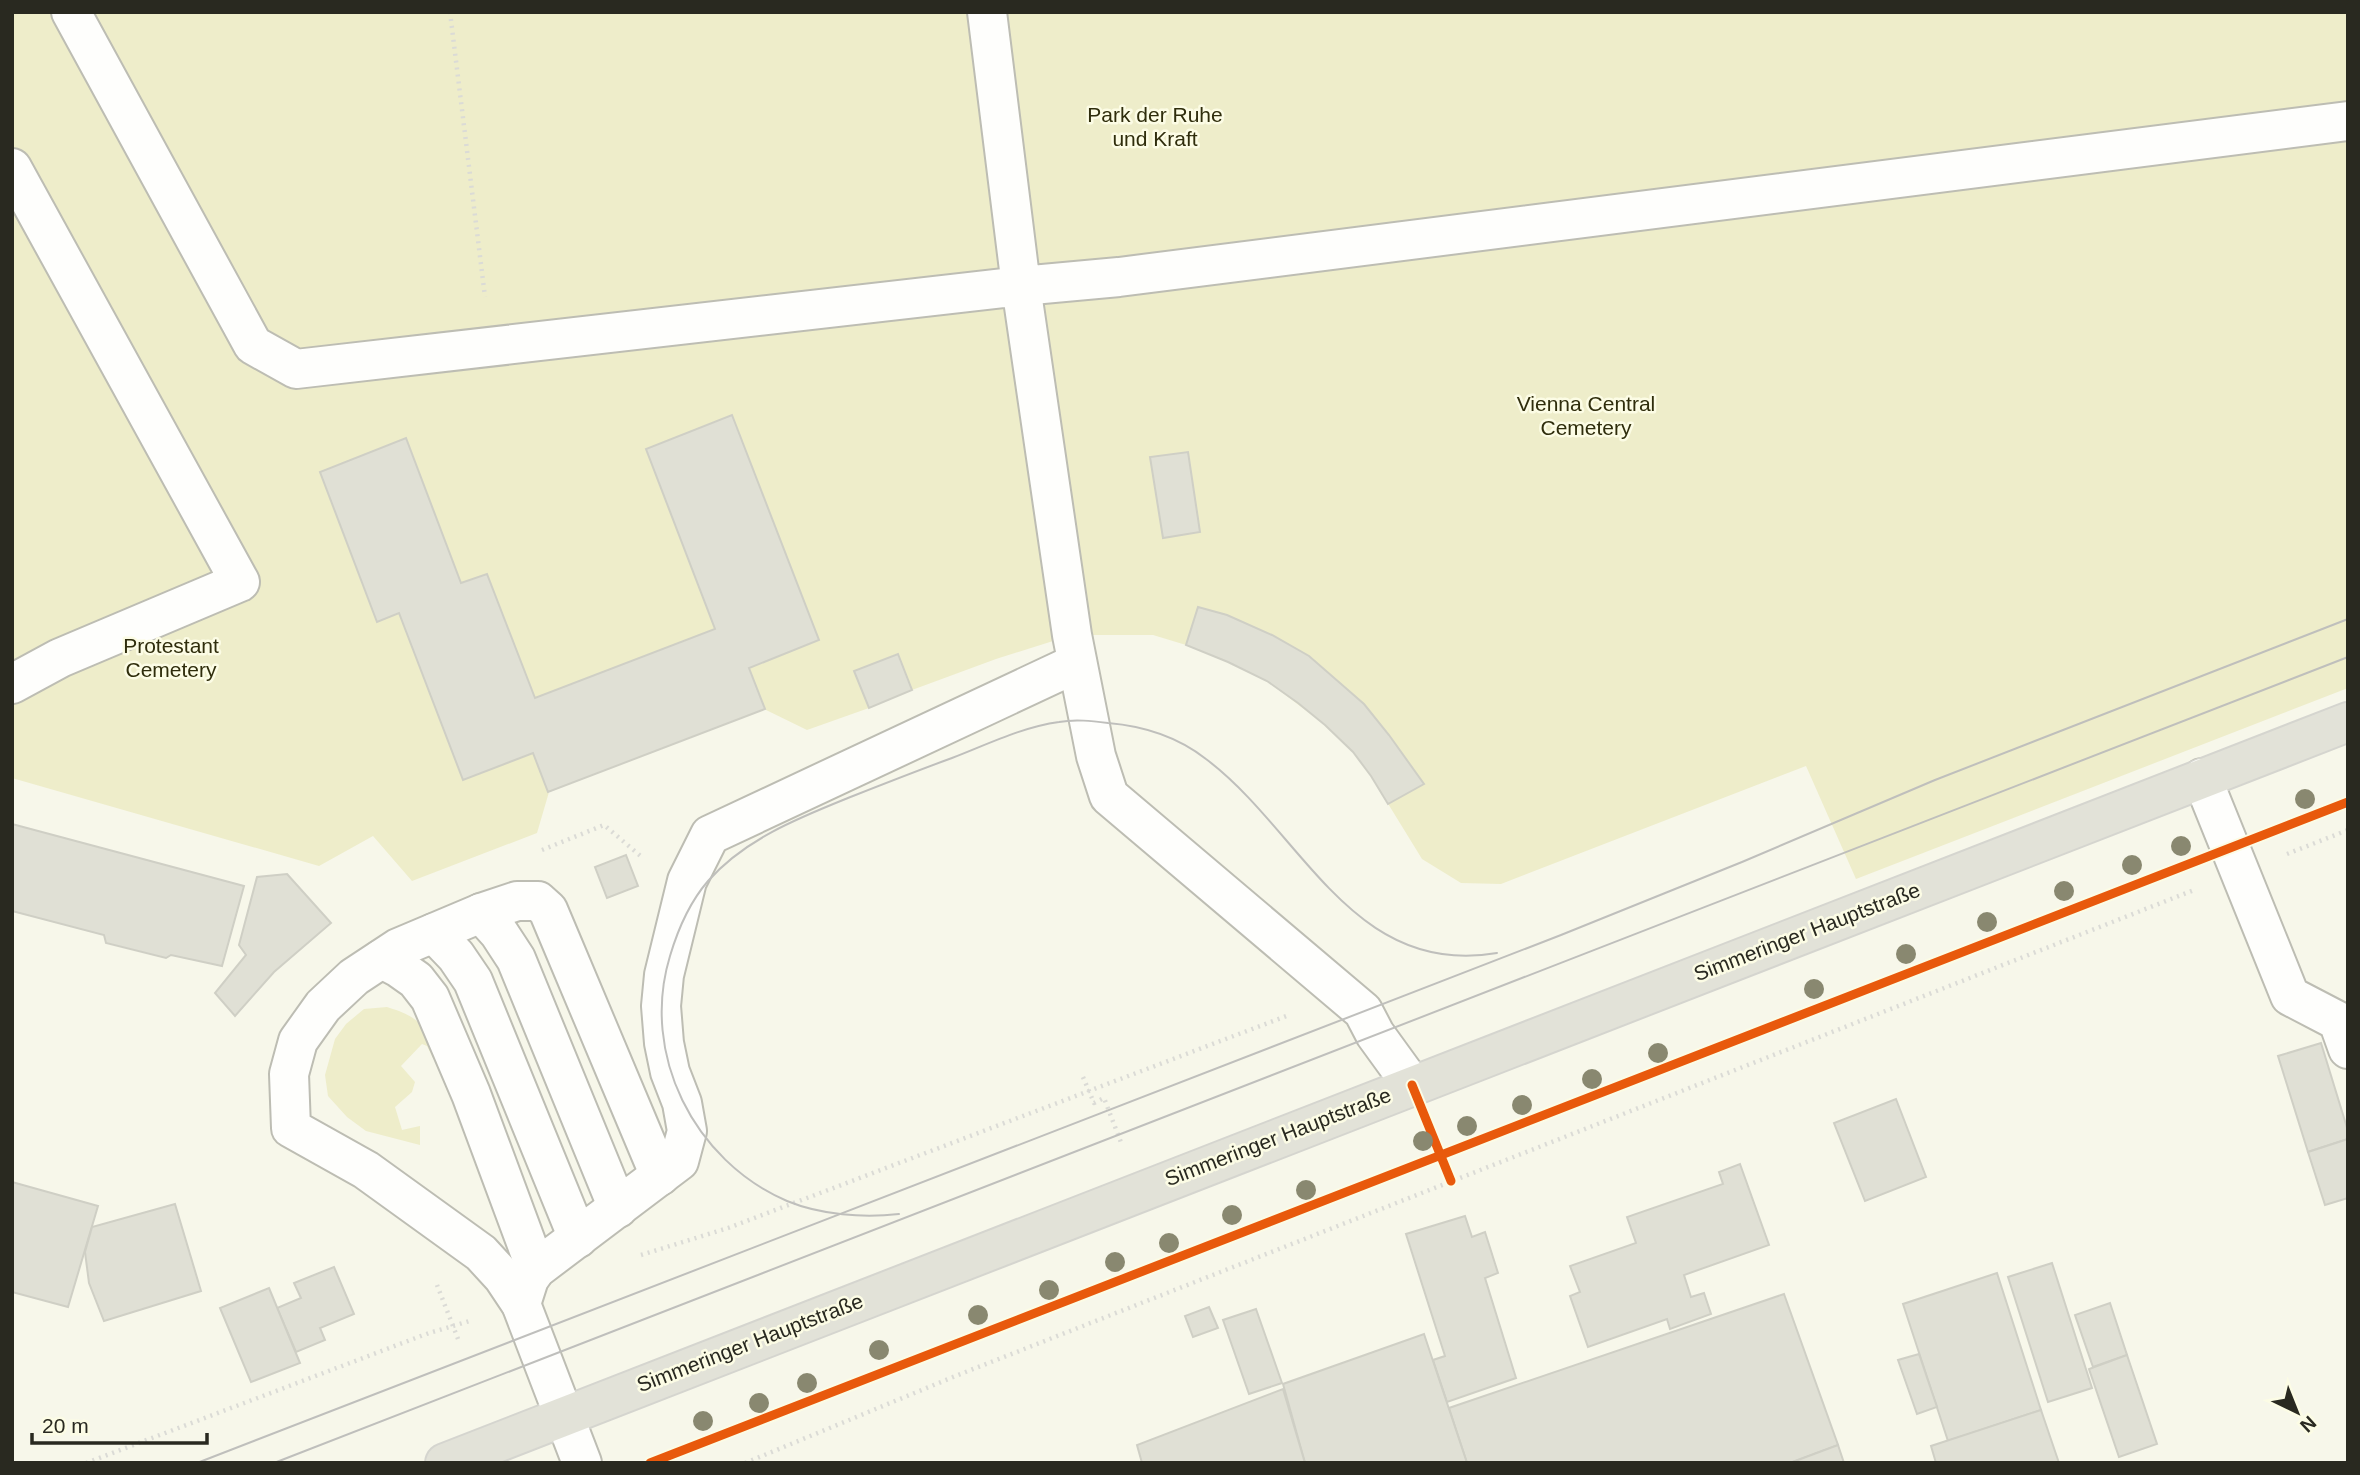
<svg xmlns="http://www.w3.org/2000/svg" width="2360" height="1475" font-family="Helvetica,sans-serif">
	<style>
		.green { fill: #eeedca }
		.building { fill: #e0e0d5; stroke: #cfcfc5; stroke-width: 2 }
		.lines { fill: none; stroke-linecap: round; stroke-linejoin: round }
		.minor-casing { stroke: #bdbdb3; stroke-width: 42 }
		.major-casing { stroke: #d5d5cf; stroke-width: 42 }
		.path { stroke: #dbdbd6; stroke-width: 4.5; stroke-dasharray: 2 5; stroke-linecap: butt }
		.minor { stroke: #fefefc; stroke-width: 38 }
		.major { stroke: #e2e2d8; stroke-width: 38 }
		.tram { stroke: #bfbfbc; stroke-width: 2 }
		.cycleway-casing { stroke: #fcfce5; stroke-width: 13 }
		.cycleway { stroke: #e8590c; stroke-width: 9 }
		.tree { fill: #898870 }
		.labels { text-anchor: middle; stroke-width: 5; stroke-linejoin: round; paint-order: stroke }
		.park-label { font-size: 21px; fill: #2f2d0c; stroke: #fcfce5 }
		.street-label { font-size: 21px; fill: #292920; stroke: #fcfce5 }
	</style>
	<rect width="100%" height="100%" fill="#f7f7ea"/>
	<!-- green -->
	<g class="green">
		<polygon points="12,12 2348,12 2348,688 1856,879 1806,766 1501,884 1461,883 1422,859 1371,776 1353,752 1325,725 1267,681 1228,662 1186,645 1153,635 1072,635 996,659 912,690 897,654 854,671 869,708 807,730 764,709 549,792 537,833 412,881 373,836 319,866 12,778"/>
		<path d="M 387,1007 C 422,1018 422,1024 436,1057 L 433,1058 L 427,1046 L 422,1044 L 401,1066 L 415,1082 L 412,1092 L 395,1107 L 402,1130 L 420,1126 L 420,1145 L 366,1131 L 347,1117 L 328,1096 L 325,1075 L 335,1039 L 346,1024 L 364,1009 Z"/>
	</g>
	<!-- building -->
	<g class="building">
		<polygon points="732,415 819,640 749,668 765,709 548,792 533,753 463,780 399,613 377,622 320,472 406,438 461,583 487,574 535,698 715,629 646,449"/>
		<polygon points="1188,452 1200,532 1163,538 1150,457"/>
		<polygon points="1198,607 1227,615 1272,635 1309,656 1364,704 1389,735 1424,784 1388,804 1371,776 1353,752 1325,725 1298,703 1267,681 1228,662 1186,645"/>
		<polygon points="898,654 912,690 869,708 854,671"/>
		<polygon points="12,824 244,886 222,966 171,955 166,958 106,943 104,935 12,911"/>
		<polygon points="626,855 638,886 607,898 595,867"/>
		<polygon points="287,874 331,923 274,972 235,1016 215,993 246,955 239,945 257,877"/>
		<polygon points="2321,1043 2348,1131 2348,1139 2308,1152 2278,1056"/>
		<polygon points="1896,1099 1926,1177 1865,1201 1834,1123"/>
		<polygon points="2348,1139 2348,1198 2325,1205 2308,1152"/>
		<polygon points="1740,1164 1769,1245 1684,1275 1691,1297 1704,1293 1711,1314 1670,1329 1667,1319 1588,1347 1570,1296 1580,1292 1570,1266 1636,1243 1627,1217 1723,1184 1719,1172"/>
		<polygon points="12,1182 98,1206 68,1307 12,1292"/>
		<polygon points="175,1204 201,1291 104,1321 89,1283 85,1252 92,1227"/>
		<polygon points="1465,1216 1472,1237 1485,1232 1498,1273 1485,1278 1516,1378 1447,1402 1433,1360 1445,1356 1406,1234"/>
		<polygon points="2052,1263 2092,1388 2048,1402 2008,1277"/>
		<polygon points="334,1267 354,1314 320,1328 325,1340 296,1352 277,1308 301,1298 294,1283"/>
		<polygon points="1997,1273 2041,1410 1948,1441 1903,1304"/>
		<polygon points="269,1288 300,1363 251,1382 220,1308"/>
		<polygon points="1784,1294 1838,1445 1790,1463 1467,1463 1449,1408"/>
		<polygon points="2110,1303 2127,1355 2093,1367 2075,1315"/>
		<polygon points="1209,1307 1218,1328 1193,1337 1185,1316"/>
		<polygon points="1256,1309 1282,1383 1249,1394 1223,1320"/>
		<polygon points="1424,1334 1467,1463 1305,1463 1283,1384"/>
		<polygon points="1919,1354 1937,1407 1917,1414 1898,1360"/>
		<polygon points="2127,1355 2157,1444 2119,1457 2089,1369"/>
		<polygon points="1283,1389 1305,1463 1142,1463 1137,1445"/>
		<polygon points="2041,1410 2059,1463 1936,1463 1931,1446"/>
		<polygon points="1838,1445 1844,1463 1790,1463"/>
	</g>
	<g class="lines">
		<defs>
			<g id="minor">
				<polyline points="71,12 253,345 296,369 1021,286 1072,635 1096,756 1109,796 1363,1011 1375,1034 1412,1085"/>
				<polyline points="987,12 1021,286 1119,277 2348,121"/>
				<polyline points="12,168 240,582 60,658 12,684"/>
				<polyline points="2202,778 2290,996 2338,1021 2348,1049"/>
				<polyline points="481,913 499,933 516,959 618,1208"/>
				<polyline points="434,933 456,956 473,981 578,1238"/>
				<polyline points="382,959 399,968 416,980 430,998 471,1094 536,1269"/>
				<polyline points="521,1304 529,1279 536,1269 679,1161 687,1131 682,1103 670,1072 664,1043 661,1006 664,975 687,881 710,835 1077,663"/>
				<polyline points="582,1463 521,1304 503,1277 481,1253 366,1170 291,1128 289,1074 298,1041 323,1006 354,977 398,948 481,913 517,901 538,901 548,910 660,1176"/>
			</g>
			<polyline id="major" points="445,1463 2348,722"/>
		</defs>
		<!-- minor casing -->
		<use href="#minor" class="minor-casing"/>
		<!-- major casing -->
		<use href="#major" class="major-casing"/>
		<!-- path -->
		<g class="path">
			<polyline points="450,12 485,297"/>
			<polyline points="542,850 604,825 643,858"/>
			<polyline points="2287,854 2348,830"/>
			<polyline points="1083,1077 1094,1103 1104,1098 1122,1145"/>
			<polyline points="641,1255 728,1228 1289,1015"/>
			<polyline points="458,1339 453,1326 473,1320"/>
			<polyline points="666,1457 668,1463"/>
			<polyline points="86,1463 429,1333 453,1326 437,1285"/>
			<polyline points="745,1463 958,1375 2194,890"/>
		</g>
		<!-- minor -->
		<use href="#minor" class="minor"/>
		<!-- major -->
		<use href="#major" class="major"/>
		<!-- tram -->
		<g class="tram">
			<path d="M 899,1214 C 863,1218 821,1215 787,1201 C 694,1161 640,1054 670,956 C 678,929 689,903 708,881 C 746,838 801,817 853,796 C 886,783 919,770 952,758 C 986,745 1022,727 1059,722 C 1075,719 1092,721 1108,723 C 1144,726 1178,737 1206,759 C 1302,831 1352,978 1497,953"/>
			<polyline points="197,1463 1561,935 1742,862 1935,780 2348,619"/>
			<polyline points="274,1463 2348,657"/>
		</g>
		<defs>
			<g id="cycleway">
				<polyline points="1412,1085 1451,1181"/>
				<polyline points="650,1463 2348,802"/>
			</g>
		</defs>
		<!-- cycleway casing -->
		<use href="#cycleway" class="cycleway-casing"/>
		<!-- cycleway -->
		<use href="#cycleway" class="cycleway"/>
	</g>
	<!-- trees -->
	<g class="tree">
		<circle cx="2305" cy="799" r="10"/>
		<circle cx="2181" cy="846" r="10"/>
		<circle cx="2132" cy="865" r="10"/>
		<circle cx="2064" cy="891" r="10"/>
		<circle cx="1987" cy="922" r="10"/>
		<circle cx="1906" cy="954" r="10"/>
		<circle cx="1814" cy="989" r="10"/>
		<circle cx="1658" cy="1053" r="10"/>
		<circle cx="1592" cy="1079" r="10"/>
		<circle cx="1522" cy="1105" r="10"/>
		<circle cx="1467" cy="1126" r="10"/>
		<circle cx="1423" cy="1141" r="10"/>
		<circle cx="1306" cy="1190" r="10"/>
		<circle cx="1232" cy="1215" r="10"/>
		<circle cx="1169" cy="1243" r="10"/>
		<circle cx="1115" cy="1262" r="10"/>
		<circle cx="1049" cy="1290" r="10"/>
		<circle cx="978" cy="1315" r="10"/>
		<circle cx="879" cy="1350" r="10"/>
		<circle cx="807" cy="1383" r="10"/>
		<circle cx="759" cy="1403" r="10"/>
		<circle cx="703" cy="1421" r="10"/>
	</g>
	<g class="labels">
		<!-- park labels -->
		<g class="park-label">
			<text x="1155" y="122">Park der Ruhe<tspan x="1155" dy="24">und Kraft</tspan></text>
			<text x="1586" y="411">Vienna Central<tspan x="1586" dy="24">Cemetery</tspan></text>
			<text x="171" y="653">Protestant<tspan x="171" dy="24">Cemetery</tspan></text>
		</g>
		<!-- street labels -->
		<g class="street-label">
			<text transform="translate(1807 932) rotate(-21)" y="7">Simmeringer Hauptstraße</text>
			<text transform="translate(1278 1137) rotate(-21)" y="7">Simmeringer Hauptstraße</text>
			<text transform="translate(750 1343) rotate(-21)" y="7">Simmeringer Hauptstraße</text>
		</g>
	</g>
	<!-- border -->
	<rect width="2360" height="1475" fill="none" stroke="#292920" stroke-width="28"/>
	<!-- north arrow -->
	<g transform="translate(2297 1412) rotate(137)" stroke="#fcfce5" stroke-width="5" paint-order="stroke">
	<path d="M0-5L12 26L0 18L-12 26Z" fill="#292920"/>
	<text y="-10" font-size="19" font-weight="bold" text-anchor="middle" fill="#292920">N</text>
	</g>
	<!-- scale -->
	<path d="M32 1433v10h175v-10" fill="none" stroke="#292920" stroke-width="3.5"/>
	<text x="42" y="1433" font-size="21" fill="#292920" stroke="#fcfce5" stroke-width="5" paint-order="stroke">20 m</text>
</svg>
